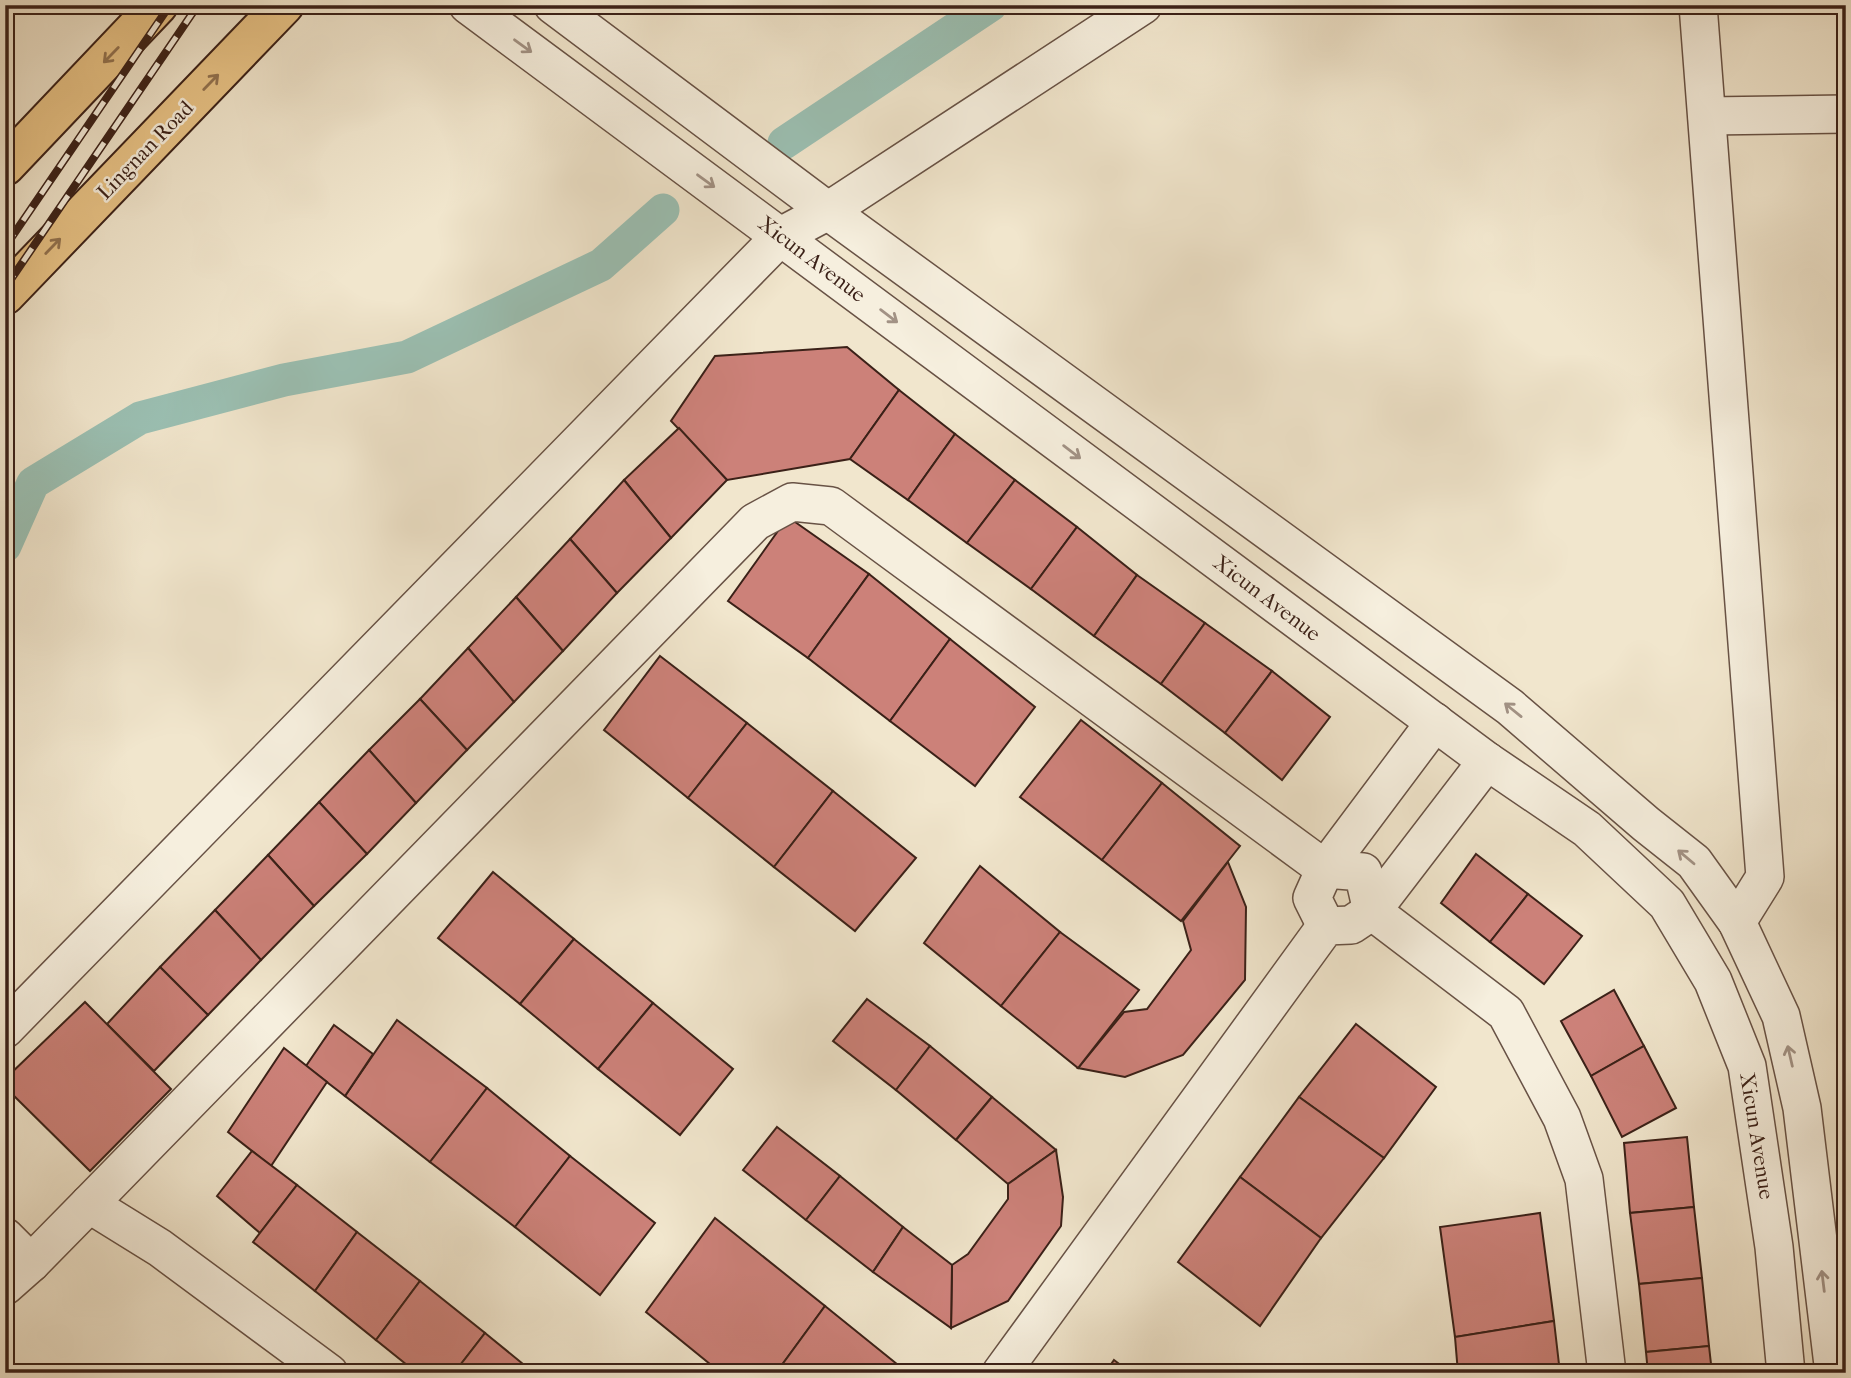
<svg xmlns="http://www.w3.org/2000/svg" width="1851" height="1378" font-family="'IM FELL French Canon',serif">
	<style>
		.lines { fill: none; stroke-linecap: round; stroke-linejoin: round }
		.canal { stroke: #9bc0b3; stroke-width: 33 }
		.building { fill: #cc8179; stroke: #3b2118; stroke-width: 2 }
		.minor-casing { stroke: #685245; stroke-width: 40 }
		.major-casing { stroke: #3b2118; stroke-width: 42 }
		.minor { stroke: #f6efde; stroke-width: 37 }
		.major { stroke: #e8c386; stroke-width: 38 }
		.rail-casing { stroke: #3b2118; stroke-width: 8 }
		.rail { stroke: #f6efde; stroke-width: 5; stroke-dasharray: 16; stroke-linecap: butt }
		.oneway { stroke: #a29285 }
		.oneway2 { stroke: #92724f }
		.labels { text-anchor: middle; stroke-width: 5; stroke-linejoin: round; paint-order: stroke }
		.street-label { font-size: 21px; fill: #3b2118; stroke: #f6efde }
	</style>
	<rect width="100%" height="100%" fill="#f1e6cd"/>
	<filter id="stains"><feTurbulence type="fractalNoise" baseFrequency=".00286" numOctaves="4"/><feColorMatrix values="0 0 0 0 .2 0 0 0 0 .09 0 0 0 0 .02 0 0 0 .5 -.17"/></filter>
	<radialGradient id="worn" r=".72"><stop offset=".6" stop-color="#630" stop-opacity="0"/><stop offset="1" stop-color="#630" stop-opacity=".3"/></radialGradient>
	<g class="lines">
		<!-- canal -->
		<g class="canal">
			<polyline points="784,143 991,5"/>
			<polyline points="5,546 33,483 140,418 284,380 407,357 601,265 663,210"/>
		</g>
	</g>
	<!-- building -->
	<g class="building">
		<polygon points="847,347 899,390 850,459 727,480 671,421 715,356"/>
		<polygon points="899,390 955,434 908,500 850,459"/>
		<polygon points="679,428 727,480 671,538 624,480"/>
		<polygon points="955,434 1015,480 967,543 908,500"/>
		<polygon points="624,480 671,538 617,593 570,539"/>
		<polygon points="1015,480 1077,527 1031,589 967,543"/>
		<polygon points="788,517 869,574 808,658 728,601"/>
		<polygon points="1077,527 1137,575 1094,636 1031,589"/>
		<polygon points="570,539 617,593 563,651 516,597"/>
		<polygon points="869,574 950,639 890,721 808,658"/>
		<polygon points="1137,575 1205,623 1161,684 1094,636"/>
		<polygon points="516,597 563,651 514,702 468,648"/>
		<polygon points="1205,623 1272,671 1225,733 1161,684"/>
		<polygon points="950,639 1035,707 975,786 890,721"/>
		<polygon points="468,648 514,702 467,750 420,699"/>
		<polygon points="660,656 747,723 688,798 604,730"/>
		<polygon points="1272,671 1330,717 1282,780 1225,733"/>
		<polygon points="420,699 467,750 416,803 369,750"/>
		<polygon points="1081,720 1162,783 1102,860 1020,797"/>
		<polygon points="747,723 833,791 774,867 688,798"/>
		<polygon points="369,750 416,803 367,854 319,802"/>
		<polygon points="1162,783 1240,846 1181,921 1102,860"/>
		<polygon points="833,791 916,858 855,931 774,867"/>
		<polygon points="319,802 367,854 314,906 268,855"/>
		<polygon points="1476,854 1528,894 1490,942 1441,903"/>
		<polygon points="268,855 314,906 261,960 215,910"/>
		<polygon points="1228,862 1246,907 1245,980 1183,1055 1125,1077 1078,1068 1124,1012 1147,1009 1191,950 1183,921"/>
		<polygon points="980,866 1060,932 1001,1006 924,943"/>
		<polygon points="493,872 574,939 520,1004 438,938"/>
		<polygon points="1528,894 1582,936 1544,984 1490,942"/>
		<polygon points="215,910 261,960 208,1015 160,967"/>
		<polygon points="1060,932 1139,990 1078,1068 1001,1006"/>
		<polygon points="574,939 653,1003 598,1069 520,1004"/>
		<polygon points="160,967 208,1015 154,1071 107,1024"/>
		<polygon points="1614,990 1644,1046 1591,1076 1561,1021"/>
		<polygon points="867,999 930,1046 896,1090 833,1041"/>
		<polygon points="85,1002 171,1089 90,1171 5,1087 5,1079"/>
		<polygon points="653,1003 733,1069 680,1135 598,1069"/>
		<polygon points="397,1020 487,1088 430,1162 345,1096"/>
		<polygon points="1356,1024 1436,1087 1384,1158 1299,1097"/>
		<polygon points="334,1025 373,1054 345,1096 306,1066"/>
		<polygon points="930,1046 992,1097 956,1140 896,1090"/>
		<polygon points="1644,1046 1676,1108 1622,1137 1591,1076"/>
		<polygon points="284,1048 327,1082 271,1166 228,1132"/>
		<polygon points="487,1088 570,1156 515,1227 430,1162"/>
		<polygon points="992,1097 1056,1150 1008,1184 956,1140"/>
		<polygon points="1299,1097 1384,1158 1321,1238 1240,1177"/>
		<polygon points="777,1127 840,1176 806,1220 743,1170"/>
		<polygon points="1687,1137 1694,1207 1630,1213 1624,1143"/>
		<polygon points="1056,1150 1063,1197 1061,1226 1008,1301 951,1328 952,1265 968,1254 1008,1199 1008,1184"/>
		<polygon points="252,1151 297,1185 260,1233 217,1196"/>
		<polygon points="570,1156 655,1223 600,1295 515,1227"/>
		<polygon points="840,1176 903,1227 873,1272 806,1220"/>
		<polygon points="1240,1177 1321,1238 1260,1326 1178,1262"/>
		<polygon points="297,1185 357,1232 315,1291 253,1242"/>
		<polygon points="1694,1207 1702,1278 1639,1284 1630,1213"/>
		<polygon points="1540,1213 1554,1321 1455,1337 1440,1227"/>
		<polygon points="715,1218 825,1306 776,1373 721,1373 646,1312"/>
		<polygon points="903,1227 952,1265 951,1328 873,1272"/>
		<polygon points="357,1232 420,1281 376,1340 315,1291"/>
		<polygon points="1702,1278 1709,1346 1646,1352 1639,1284"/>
		<polygon points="420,1281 485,1333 454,1373 417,1373 376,1340"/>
		<polygon points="825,1306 908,1373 776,1373"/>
		<polygon points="1554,1321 1560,1373 1458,1373 1455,1337"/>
		<polygon points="485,1333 534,1373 454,1373"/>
		<polygon points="1709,1346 1712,1373 1648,1373 1646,1352"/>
		<polygon points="1114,1360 1131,1373 1105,1373"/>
	</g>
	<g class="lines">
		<defs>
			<g id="minor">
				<polyline points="468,5 1487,761 1587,829 1667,904 1713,981 1747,1066 1774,1247 1786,1373"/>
				<polyline points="553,5 828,211 1510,707 1646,824 1694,862 1737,922 1781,1016 1802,1108 1834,1373"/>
				<polyline points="1698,5 1765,877 1737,922"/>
				<polyline points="1707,116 1846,114"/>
				<polyline points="1326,926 1312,898 1325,869 1435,722"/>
				<polyline points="5,1029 781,236 828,211 1143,5"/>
				<polyline points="89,1204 160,1248 329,1373"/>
				<polyline points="5,1237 31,1263"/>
				<polyline points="5,1286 31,1263 89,1204 755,522 792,502 831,506 1325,869 1363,872 1372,911 1506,1013 1562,1118 1584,1179 1607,1373"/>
				<polyline points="1001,1373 1326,926 1351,925 1372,911 1487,761"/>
			</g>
			<g id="major">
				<polyline points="5,166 158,5"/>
				<polyline points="5,295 284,5"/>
			</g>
		</defs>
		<!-- minor casing -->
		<use href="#minor" class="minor-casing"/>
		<!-- major casing -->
		<use href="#major" class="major-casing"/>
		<!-- minor -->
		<use href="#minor" class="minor"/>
		<!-- major -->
		<use href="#major" class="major"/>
		<defs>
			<g id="rail">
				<polyline points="5,247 170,5"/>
				<polyline points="5,288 198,5"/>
			</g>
		</defs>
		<!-- rail casing -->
		<use href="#rail" class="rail-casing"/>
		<!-- rail -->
		<use href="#rail" class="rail"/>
	</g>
	<!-- one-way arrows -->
	<defs><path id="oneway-shaft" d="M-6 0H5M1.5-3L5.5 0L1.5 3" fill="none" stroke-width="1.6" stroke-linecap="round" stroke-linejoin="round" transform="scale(1.75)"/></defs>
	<g class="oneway">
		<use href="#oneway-shaft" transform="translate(523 46) rotate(36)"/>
		<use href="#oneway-shaft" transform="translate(706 181) rotate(36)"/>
		<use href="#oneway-shaft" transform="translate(889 316) rotate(37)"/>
		<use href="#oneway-shaft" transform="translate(1072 452) rotate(37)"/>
		<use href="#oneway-shaft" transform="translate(1513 710) rotate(-141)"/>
		<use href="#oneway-shaft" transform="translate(1686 857) rotate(-140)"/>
		<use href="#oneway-shaft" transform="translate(1790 1056) rotate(-103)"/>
		<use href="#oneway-shaft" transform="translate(1823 1281) rotate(-97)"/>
	</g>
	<g class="oneway2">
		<use href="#oneway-shaft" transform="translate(111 55) rotate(134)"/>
		<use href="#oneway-shaft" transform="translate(211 82) rotate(-46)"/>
		<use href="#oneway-shaft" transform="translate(53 246) rotate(-46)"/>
	</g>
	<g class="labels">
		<!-- street labels -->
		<g class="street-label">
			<text transform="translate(145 150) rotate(-46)" y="7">Lingnan Road</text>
			<text transform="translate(812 259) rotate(37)" y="7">Xicun Avenue</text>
			<text transform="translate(1267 598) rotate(37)" y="7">Xicun Avenue</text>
			<text transform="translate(1757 1136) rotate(81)" y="7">Xicun Avenue</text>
		</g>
	</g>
	<!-- margin -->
	<rect width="1851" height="1378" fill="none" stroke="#f1e6cd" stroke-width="28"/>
	<rect x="7" y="7" width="1837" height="1364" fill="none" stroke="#3b2118" stroke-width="3.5"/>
	<rect x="14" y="14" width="1823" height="1350" fill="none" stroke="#3b2118" stroke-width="2"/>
	<rect width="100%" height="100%" filter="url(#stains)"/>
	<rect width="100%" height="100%" fill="url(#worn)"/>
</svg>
